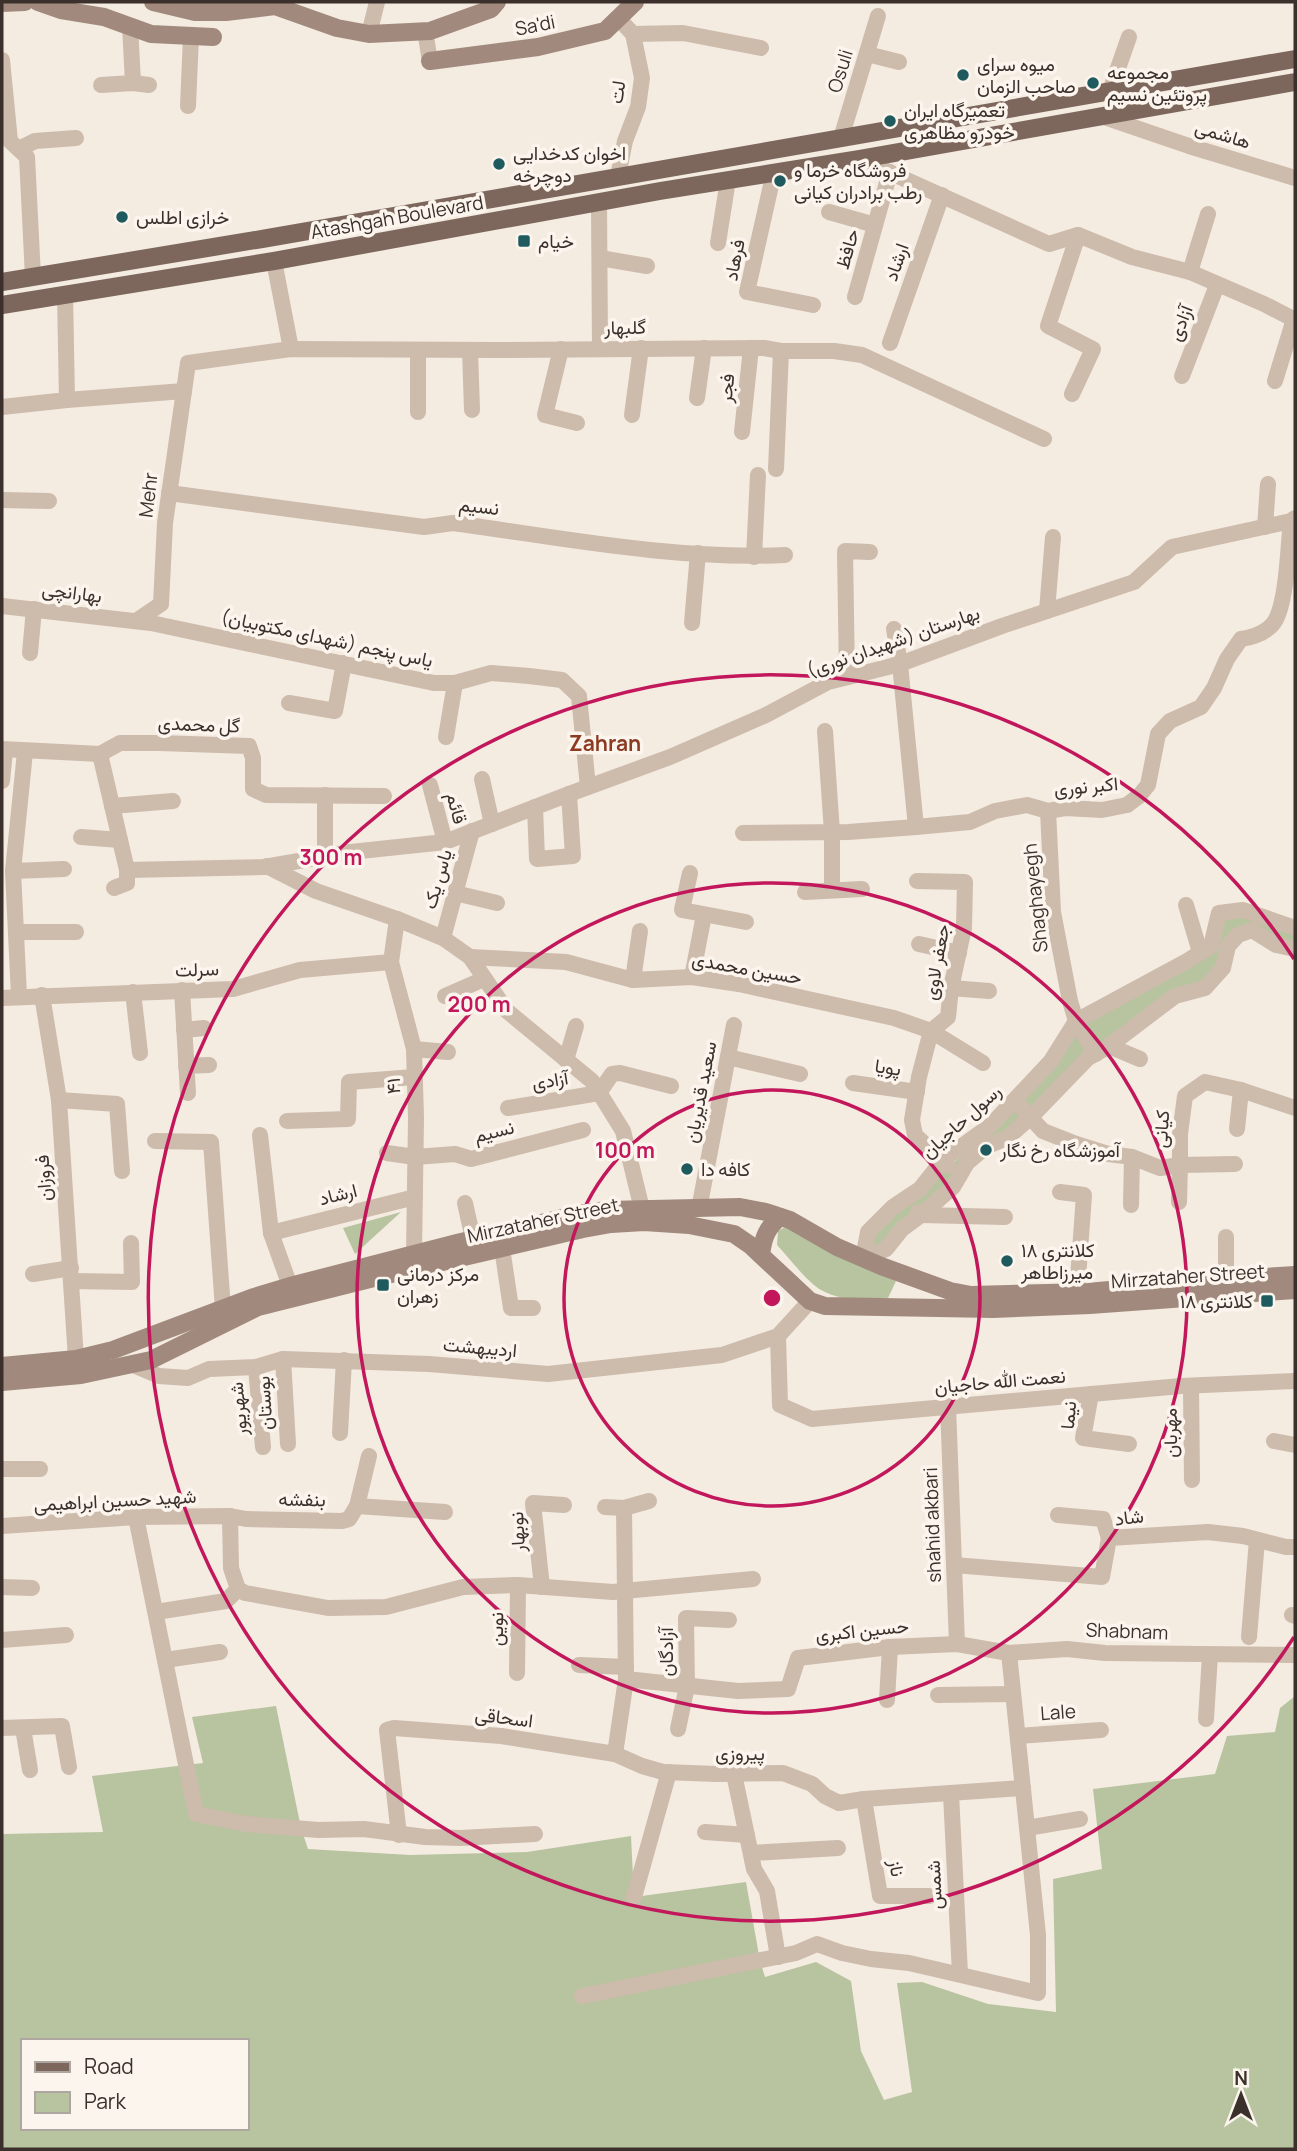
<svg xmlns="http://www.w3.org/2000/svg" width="1297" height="2151" font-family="Manrope,Vazirmatn,sans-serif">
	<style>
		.green { fill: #b8c4a0; fill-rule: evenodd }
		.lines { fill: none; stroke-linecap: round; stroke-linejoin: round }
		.street { stroke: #cdbbac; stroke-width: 16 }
		.secondary { stroke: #a18a7d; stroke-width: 18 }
		.primary { stroke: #7d675c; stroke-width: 18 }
		.ring { fill: none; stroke: #c2185b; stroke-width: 3.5 }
		.poi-dot { fill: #1f5a5e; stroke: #fbf5ee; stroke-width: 2.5 }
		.labels { text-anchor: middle; stroke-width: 7; stroke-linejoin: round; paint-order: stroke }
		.street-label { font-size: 19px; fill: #3b302b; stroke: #fbf5ee }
		.poi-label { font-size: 19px; fill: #3b302b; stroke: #fbf5ee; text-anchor: start }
		.neighbourhood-label { font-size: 21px; font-weight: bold; fill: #8c3b22; stroke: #fbf5ee }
		.centre { fill: #c2185b; stroke: #fbf5ee; stroke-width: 3.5 }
		.ring-label { font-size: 21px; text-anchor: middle; font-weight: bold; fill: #c2185b; stroke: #fbf5ee; stroke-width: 7; stroke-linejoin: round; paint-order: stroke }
	</style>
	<rect width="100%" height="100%" fill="#f4ebe1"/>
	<!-- green -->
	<g class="green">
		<polygon points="1224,915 1242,915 1295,931 1295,946 1254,929 1231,936 1222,968 1106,1045 885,1247 867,1252 872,1235 992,1129 1076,1024 1199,956"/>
		<polygon points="401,1212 355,1254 343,1228"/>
		<path d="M 785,1227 L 896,1281 L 888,1298 C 864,1300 834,1302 814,1285 C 801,1274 789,1258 777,1245 L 778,1231 Z"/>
		<path d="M 1295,1696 L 1295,2149 L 2,2149 L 2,1834 L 103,1832 L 92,1776 L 203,1763 L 192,1717 L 276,1706 L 301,1828 L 308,1849 L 410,1855 L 527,1852 L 631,1836 L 634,1897 L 746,1882 L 760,1961 L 765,1977 L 816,1962 L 851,1981 L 861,2051 L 884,2100 L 912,2092 L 897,1983 L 922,1982 L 988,2004 L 1056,2012 L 1053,1879 L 1102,1869 L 1093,1789 L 1215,1774 L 1227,1736 L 1275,1732 L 1280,1708 ZM 23,2041 L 247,2041 L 247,2128 L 23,2128 Z"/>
	</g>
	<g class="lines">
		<!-- street -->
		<g class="street">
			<polyline points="618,18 633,34 642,78 638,107 625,141 618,176"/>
			<polyline points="130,26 133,83"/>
			<polyline points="425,31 430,61"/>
			<polyline points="369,34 377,2"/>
			<polyline points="633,34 683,33 761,48"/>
			<polyline points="867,54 899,62"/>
			<polyline points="2,60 10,141 27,157 33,277"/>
			<polyline points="101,85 133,83 149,85"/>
			<polyline points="1110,91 1129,37"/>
			<polyline points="188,106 191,36"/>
			<polyline points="1101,116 1189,146 1295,178"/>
			<polyline points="841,138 878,16"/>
			<polyline points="19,149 35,141 76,138"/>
			<polyline points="860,159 1049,244 1078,235 1132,257 1190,272 1264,304 1295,320"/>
			<polyline points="774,172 747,292 813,305"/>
			<polyline points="599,202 600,348"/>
			<polyline points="829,212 875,225"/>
			<polyline points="718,243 728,180"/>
			<polyline points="600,258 647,266"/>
			<polyline points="274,261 291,349"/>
			<polyline points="1190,272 1208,214"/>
			<polyline points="855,297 890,172"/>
			<polyline points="890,343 942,195"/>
			<polyline points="561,349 545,415 577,423"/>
			<polyline points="418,350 418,412"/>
			<polyline points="470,350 472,410"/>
			<polyline points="1182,376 1217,285"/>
			<polyline points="1275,381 1294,319"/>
			<polyline points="1072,394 1093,349 1048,326 1078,235"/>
			<polyline points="697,398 704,348"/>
			<polyline points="67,400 184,391"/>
			<polyline points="2,407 67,400 65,294"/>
			<polyline points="632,415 641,348"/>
			<polyline points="742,432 751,348"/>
			<polyline points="776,469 781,351"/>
			<path d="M 169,493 L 424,527 L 453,523 C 563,538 674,560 785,555"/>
			<polyline points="2,500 49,501"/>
			<polyline points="1265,527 1268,484"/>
			<polyline points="754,557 758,475"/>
			<polyline points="2,606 151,623 434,683 455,683 491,673 529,676 562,680 579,696 588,787"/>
			<polyline points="1047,611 1053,537"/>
			<polyline points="136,621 161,604 165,523 188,363 291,349 499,350 764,348 781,351 834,351 862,355 1044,439"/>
			<polyline points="692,623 698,553"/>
			<polyline points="894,629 900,664 916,827"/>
			<polyline points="30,653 34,609"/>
			<polyline points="847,677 845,551 870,552"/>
			<polyline points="289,703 335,711 344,663"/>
			<polyline points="825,731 832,832 832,890"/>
			<polyline points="446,737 455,683"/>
			<polyline points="2,749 100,754"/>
			<polyline points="100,754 127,870 264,867 351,852 445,842 569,794 670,757 766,715 828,682 900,664 1002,626 1134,582 1172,547 1291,521 1295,518"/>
			<polyline points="100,754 120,743 159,743 249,746 253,758 253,789 266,795 384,796"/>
			<polyline points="482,779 492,824"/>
			<polyline points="2,781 5,751"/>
			<polyline points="430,785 445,842"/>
			<polyline points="112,806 173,801"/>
			<polyline points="535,807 537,859 573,856 569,794"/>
			<polyline points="1048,811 1053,912 1070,1001 1076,1021 1096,1054"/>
			<path d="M 743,833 L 848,832 L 916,827 L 970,822 L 995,811 L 1027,805 L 1048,811 L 1065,808 L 1102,810 L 1127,805 L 1139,796 L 1148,785 L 1158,734 L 1170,721 L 1201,707 L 1214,688 L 1227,659 L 1241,639 C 1253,637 1268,632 1275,621 C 1287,601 1288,546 1291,521"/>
			<polyline points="81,837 120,840"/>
			<polyline points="325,857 325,795"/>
			<polyline points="267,866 316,891 397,919 443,938 470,957 507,1011 592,1081 623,1131 642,1209"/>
			<polyline points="13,871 64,869"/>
			<polyline points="690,873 682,910 746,922"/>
			<polyline points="917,881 965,882 964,928 951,988 948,1017 931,1031 919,1077 912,1120 915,1135 948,1166"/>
			<polyline points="114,888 127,883 127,870"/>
			<polyline points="805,892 862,889"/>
			<polyline points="455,893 497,903"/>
			<polyline points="1186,905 1200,952"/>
			<polyline points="397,919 391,962 414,1049 416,1118 414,1254"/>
			<polyline points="16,932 76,932"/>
			<polyline points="443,938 472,831"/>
			<polyline points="919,944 959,953"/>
			<polyline points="470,957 566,962 633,980 692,977 739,984 894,1018 931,1031 983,1063"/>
			<polyline points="692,977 704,915"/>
			<polyline points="633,980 640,931"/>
			<polyline points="951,988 989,991"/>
			<polyline points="182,990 188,1093"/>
			<polyline points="133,992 140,1053"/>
			<polyline points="42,995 59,1100 76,1359"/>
			<polyline points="19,996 13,871 25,752"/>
			<polyline points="445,996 484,979"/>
			<polyline points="2,998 233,989 300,970 391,962"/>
			<polyline points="184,1030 204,1028"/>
			<polyline points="1109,1046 1140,1059"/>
			<polyline points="414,1049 448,1052"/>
			<polyline points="728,1057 800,1074"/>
			<polyline points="566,1060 576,1026"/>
			<polyline points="186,1066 209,1065"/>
			<polyline points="853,1083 917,1092"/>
			<polyline points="59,1100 117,1104 122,1171"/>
			<polyline points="1015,1101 1043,1131 1076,1144 1108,1154 1132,1157 1160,1168 1180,1165 1180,1134 1185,1096 1205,1082 1241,1090 1295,1108"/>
			<polyline points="508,1108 599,1093 612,1074 620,1073 671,1086"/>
			<polyline points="287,1121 348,1119 349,1082 414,1077"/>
			<polyline points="1237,1129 1241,1090"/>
			<polyline points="260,1135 271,1233 290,1286"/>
			<polyline points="155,1141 211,1142 223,1309"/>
			<polyline points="387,1153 415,1157 455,1154 471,1159 583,1130"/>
			<polyline points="1060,1192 1084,1195 1077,1292"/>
			<polyline points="1179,1202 1180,1165 1235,1164"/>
			<polyline points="465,1203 473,1239"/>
			<polyline points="1131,1205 1132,1157"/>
			<polyline points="699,1209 734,1025"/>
			<polyline points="918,1212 921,1215 1005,1217"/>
			<polyline points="271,1233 415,1197"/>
			<polyline points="502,1248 511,1308 533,1308"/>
			<polyline points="863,1258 868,1232 893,1207 920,1189 943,1160 991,1125 1051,1061 1076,1021 1187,961 1211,946 1219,913 1243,910 1295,928"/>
			<polyline points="863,1258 886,1249 902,1229 921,1215 953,1187 967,1163 987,1146 1007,1138 1031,1117 1088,1058 1109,1046 1175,996 1205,988 1223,968 1228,946 1238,935 1252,930 1276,945 1295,949"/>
			<polyline points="33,1274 71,1268"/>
			<polyline points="1226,1279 1226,1237"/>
			<polyline points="72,1281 132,1282 131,1243"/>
			<polyline points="778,1336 780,1405 812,1419 1181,1386 1295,1381"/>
			<polyline points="283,1359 288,1444"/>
			<polyline points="133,1365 159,1376 188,1378 209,1369 256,1367 283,1359 429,1364 548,1374 722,1355 778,1336 810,1301"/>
			<polyline points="256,1367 263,1447"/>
			<polyline points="1191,1386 1192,1480"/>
			<polyline points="1091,1394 1083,1438 1129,1444"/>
			<polyline points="948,1406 957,1644"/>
			<polyline points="340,1433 344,1360"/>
			<polyline points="1274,1441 1295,1445"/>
			<polyline points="2,1469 40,1469"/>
			<polyline points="357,1506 445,1512"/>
			<polyline points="605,1507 624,1508 649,1501"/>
			<polyline points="624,1508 626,1679 615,1754 642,1766 663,1772 717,1774 783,1773 812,1784 825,1796 839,1803 864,1799 1023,1788"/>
			<polyline points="1058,1515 1103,1519 1109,1538"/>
			<polyline points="230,1516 231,1568 238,1589 245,1593 328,1608 386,1607 463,1587 518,1585 613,1592 753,1579"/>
			<polyline points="136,1517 196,1814 246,1824 318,1830 364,1829 425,1837 461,1838 535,1834"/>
			<polyline points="2,1526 136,1517 230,1516 246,1519 342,1521 349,1519 357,1506 369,1456"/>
			<polyline points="954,1565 1102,1577 1109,1538 1208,1532 1243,1536 1286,1547 1295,1547"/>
			<polyline points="2,1587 32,1588"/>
			<polyline points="542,1587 533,1503 564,1505"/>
			<polyline points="156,1612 226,1601 238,1589"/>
			<polyline points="1292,1615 1295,1616"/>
			<polyline points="1249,1637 1257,1540"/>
			<polyline points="2,1640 66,1635"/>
			<polyline points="165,1660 220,1652"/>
			<polyline points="579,1665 626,1667"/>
			<polyline points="517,1673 518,1585"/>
			<polyline points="626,1679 738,1691 788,1689 798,1658 890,1647 957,1644 1009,1653 1067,1649 1105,1653 1295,1655"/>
			<polyline points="938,1695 1013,1694"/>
			<polyline points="887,1700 890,1647"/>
			<polyline points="1206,1719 1210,1655"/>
			<polyline points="2,1728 62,1726 69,1767"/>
			<polyline points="23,1728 30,1770"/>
			<polyline points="678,1729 687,1686 686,1618 729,1620"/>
			<polyline points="1018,1736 1101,1730"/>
			<polyline points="734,1774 754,1869 767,1891 778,1957"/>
			<polyline points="951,1794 960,1974"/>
			<polyline points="864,1799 880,1896 929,1896"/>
			<polyline points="1027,1828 1080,1819"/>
			<polyline points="705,1832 747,1835"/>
			<polyline points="399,1835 387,1730 394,1728 501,1736 615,1754"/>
			<polyline points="751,1853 838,1848"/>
			<polyline points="634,1897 669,1772"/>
			<polyline points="582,1996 796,1953 817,1944 842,1953 871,1959 909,1963 1038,1993 1038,1935 1009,1653"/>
		</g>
		<!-- secondary -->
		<g class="secondary">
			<polyline points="38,2 61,10 104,17 151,34 213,37"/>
			<polyline points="153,2 195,12 226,12 275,6 337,28 369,34 430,31 491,9 497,2"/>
			<polyline points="2,3 25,2"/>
			<polyline points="430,61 538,47 605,31 635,2"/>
			<path d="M 761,1255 C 763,1238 767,1227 780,1217"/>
			<polyline points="2,1366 76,1359 113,1350 254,1297 290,1286 457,1243 579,1214 607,1210 740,1207 766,1212 790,1220 837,1247 881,1266 950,1291 971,1295 1088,1292 1216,1280 1295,1275"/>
			<polyline points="2,1382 81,1375 151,1360 258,1307 370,1279 583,1229 611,1224 644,1222 689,1225 734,1234 750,1245 810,1301 825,1306 993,1309 1090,1305 1295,1290"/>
		</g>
		<!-- primary -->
		<g class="primary">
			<polyline points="2,282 262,239 1295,59"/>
			<polyline points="2,305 274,261 660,191 860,159 1295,82"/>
		</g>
	</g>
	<!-- distance rings -->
	<g class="ring">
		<circle cx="772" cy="1298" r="208"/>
		<circle cx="772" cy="1298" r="415"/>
		<path d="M1294 1637A623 623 0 1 1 1294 959"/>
	</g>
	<!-- markers -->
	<g class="poi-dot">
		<circle cx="963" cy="75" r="7"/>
		<circle cx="1093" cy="83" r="7"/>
		<circle cx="890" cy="121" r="7"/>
		<circle cx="499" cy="164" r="7"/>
		<circle cx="780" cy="181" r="7"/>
		<circle cx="122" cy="217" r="7"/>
		<rect x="517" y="234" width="14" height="14" rx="3.5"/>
		<circle cx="986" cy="1150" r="7"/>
		<circle cx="687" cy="1169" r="7"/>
		<circle cx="1007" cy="1261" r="7"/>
		<rect x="376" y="1278" width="14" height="14" rx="3.5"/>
		<rect x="1260" y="1294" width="14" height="14" rx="3.5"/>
	</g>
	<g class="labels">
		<!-- street labels -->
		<g class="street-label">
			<text transform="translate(535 25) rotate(-11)" y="7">Sa'di</text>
			<text transform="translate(840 71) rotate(-73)" y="7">Osuli</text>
			<text transform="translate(617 92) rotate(-82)" y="7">لت</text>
			<text transform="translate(1223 134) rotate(17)" y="7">هاشمی</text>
			<text transform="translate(397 217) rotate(-10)" y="7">Atashgah Boulevard</text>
			<text transform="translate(847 249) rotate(-74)" y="7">حافظ</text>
			<text transform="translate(734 260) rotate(-79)" y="7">فرهاد</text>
			<text transform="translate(896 262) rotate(-71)" y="7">ارشاد</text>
			<text transform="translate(1180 323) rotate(-69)" y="7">آزادی</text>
			<text transform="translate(625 327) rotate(-1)" y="7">گلبهار</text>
			<text transform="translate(726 388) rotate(-84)" y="7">فجر</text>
			<text transform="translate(148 495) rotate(-83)" y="7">Mehr</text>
			<text transform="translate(479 506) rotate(6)" y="7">نسیم</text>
			<text transform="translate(72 592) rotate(7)" y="7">بهارانچی</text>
			<text transform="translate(327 638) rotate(12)" y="7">یاس پنجم (شهدای مکتوبیان)</text>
			<text transform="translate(893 641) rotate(-19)" y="7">بهارستان (شهیدان نوری)</text>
			<text transform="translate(199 724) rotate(2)" y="7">گل محمدی</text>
			<text transform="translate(1086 786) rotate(-5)" y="7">اکبر نوری</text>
			<text transform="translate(457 808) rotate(75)" y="7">قائم</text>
			<text transform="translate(437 879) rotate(-74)" y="7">یاس یک</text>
			<text transform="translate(1035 898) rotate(-96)" y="7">Shaghayegh</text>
			<text transform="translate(936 962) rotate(-80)" y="7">جعفر لاوی</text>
			<text transform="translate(747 968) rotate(10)" y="7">حسین محمدی</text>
			<text transform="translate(197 969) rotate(-2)" y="7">سرلت</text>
			<text transform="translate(888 1067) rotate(8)" y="7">پویا</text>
			<text transform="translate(550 1080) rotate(-9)" y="7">آزادی</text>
			<text transform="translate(393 1086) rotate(-92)" y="7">۴۱</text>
			<text transform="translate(700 1092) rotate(-79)" y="7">سعید قدیریان</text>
			<text transform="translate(961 1121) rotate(-42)" y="7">رسول حاجیان</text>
			<text transform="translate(1161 1129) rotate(-86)" y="7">کیانی</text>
			<text transform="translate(494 1131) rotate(-14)" y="7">نسیم</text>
			<text transform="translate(43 1178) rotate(-94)" y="7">فروزان</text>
			<text transform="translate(338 1194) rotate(-14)" y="7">ارشاد</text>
			<text transform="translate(543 1220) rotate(-12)" y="7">Mirzataher Street</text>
			<text transform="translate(1188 1276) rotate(-4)" y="7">Mirzataher Street</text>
			<text transform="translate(480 1347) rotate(5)" y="7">اردیبهشت</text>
			<text transform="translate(1000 1381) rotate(-5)" y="7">نعمت الله حاجیان</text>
			<text transform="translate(264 1403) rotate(-93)" y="7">بوستان</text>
			<text transform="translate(238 1409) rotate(-95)" y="7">شهریور</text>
			<text transform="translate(1068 1415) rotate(-85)" y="7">نیما</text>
			<text transform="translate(1170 1433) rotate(-91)" y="7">مهربان</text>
			<text transform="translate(302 1499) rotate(1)" y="7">بنفشه</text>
			<text transform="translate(115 1500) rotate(-3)" y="7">شهید حسین ابراهیمی</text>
			<text transform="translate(1129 1517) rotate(-7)" y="7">شاد</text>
			<text transform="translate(932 1525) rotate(-92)" y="7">shahid akbari</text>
			<text transform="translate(517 1532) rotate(-93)" y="7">نوبهار</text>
			<text transform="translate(496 1629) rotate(-89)" y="7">نوین</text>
			<text transform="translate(862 1630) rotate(-6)" y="7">حسین اکبری</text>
			<text transform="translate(1127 1631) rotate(2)" y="7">Shabnam</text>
			<text transform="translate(666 1652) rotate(-90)" y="7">آزادگان</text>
			<text transform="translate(1058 1712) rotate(-4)" y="7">Lale</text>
			<text transform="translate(504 1717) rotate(7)" y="7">اسحاقی</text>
			<text x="740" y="1760">پیروزی</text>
			<text transform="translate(897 1868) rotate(80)" y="7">ناز</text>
			<text transform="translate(934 1885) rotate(-93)" y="7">شمس</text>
		</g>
		<!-- poi labels -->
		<g class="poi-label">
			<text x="977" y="71">میوه سرای<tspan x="977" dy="22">صاحب الزمان</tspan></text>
			<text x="1107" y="79">مجموعه<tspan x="1107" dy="22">پروتئین نسیم</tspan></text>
			<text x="904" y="117">تعمیرگاه ایران<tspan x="904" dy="22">خودرو مظاهری</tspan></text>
			<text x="513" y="160">اخوان کدخدایی<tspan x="513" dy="22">دوچرخه</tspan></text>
			<text x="794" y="177">فروشگاه خرما و<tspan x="794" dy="22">رطب برادران کیانی</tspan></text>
			<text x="136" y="224">خرازی اطلس</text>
			<text x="538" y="248">خیام</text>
			<text x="1000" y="1157">آموزشگاه رخ نگار</text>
			<text x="701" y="1176">کافه دا</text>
			<text x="1021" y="1257">کلانتری ۱۸<tspan x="1021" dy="22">میرزاطاهر</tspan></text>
			<text x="397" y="1281">مرکز درمانی<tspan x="397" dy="22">زهران</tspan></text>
			<text x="1253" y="1308" text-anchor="end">کلانتری ۱۸</text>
		</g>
		<!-- neighbourhood labels -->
		<g class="neighbourhood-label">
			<text x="605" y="751">Zahran</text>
		</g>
	</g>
	<circle cx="772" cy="1298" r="10" class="centre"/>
	<g class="ring-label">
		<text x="331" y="865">300 m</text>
		<text x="479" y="1012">200 m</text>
		<text x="625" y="1158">100 m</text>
	</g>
	<!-- border -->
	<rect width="1297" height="2151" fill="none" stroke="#3b302b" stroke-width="7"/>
	<!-- legend -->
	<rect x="21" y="2039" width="228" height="91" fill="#fbf5ee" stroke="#aea6a0" stroke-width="2"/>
	<rect x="35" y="2062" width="35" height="10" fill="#7d675c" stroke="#aea6a0" stroke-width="2"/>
	<text x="84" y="2074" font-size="21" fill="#3b302b">Road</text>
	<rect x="35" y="2092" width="35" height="21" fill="#b8c4a0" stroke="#aea6a0" stroke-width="2"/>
	<text x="84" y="2109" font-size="21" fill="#3b302b">Park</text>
	<!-- north arrow -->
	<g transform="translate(1241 2095)" stroke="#fbf5ee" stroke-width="5" paint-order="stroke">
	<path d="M0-5L12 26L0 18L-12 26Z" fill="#3b302b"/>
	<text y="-10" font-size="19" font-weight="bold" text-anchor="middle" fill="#3b302b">N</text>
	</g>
</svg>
